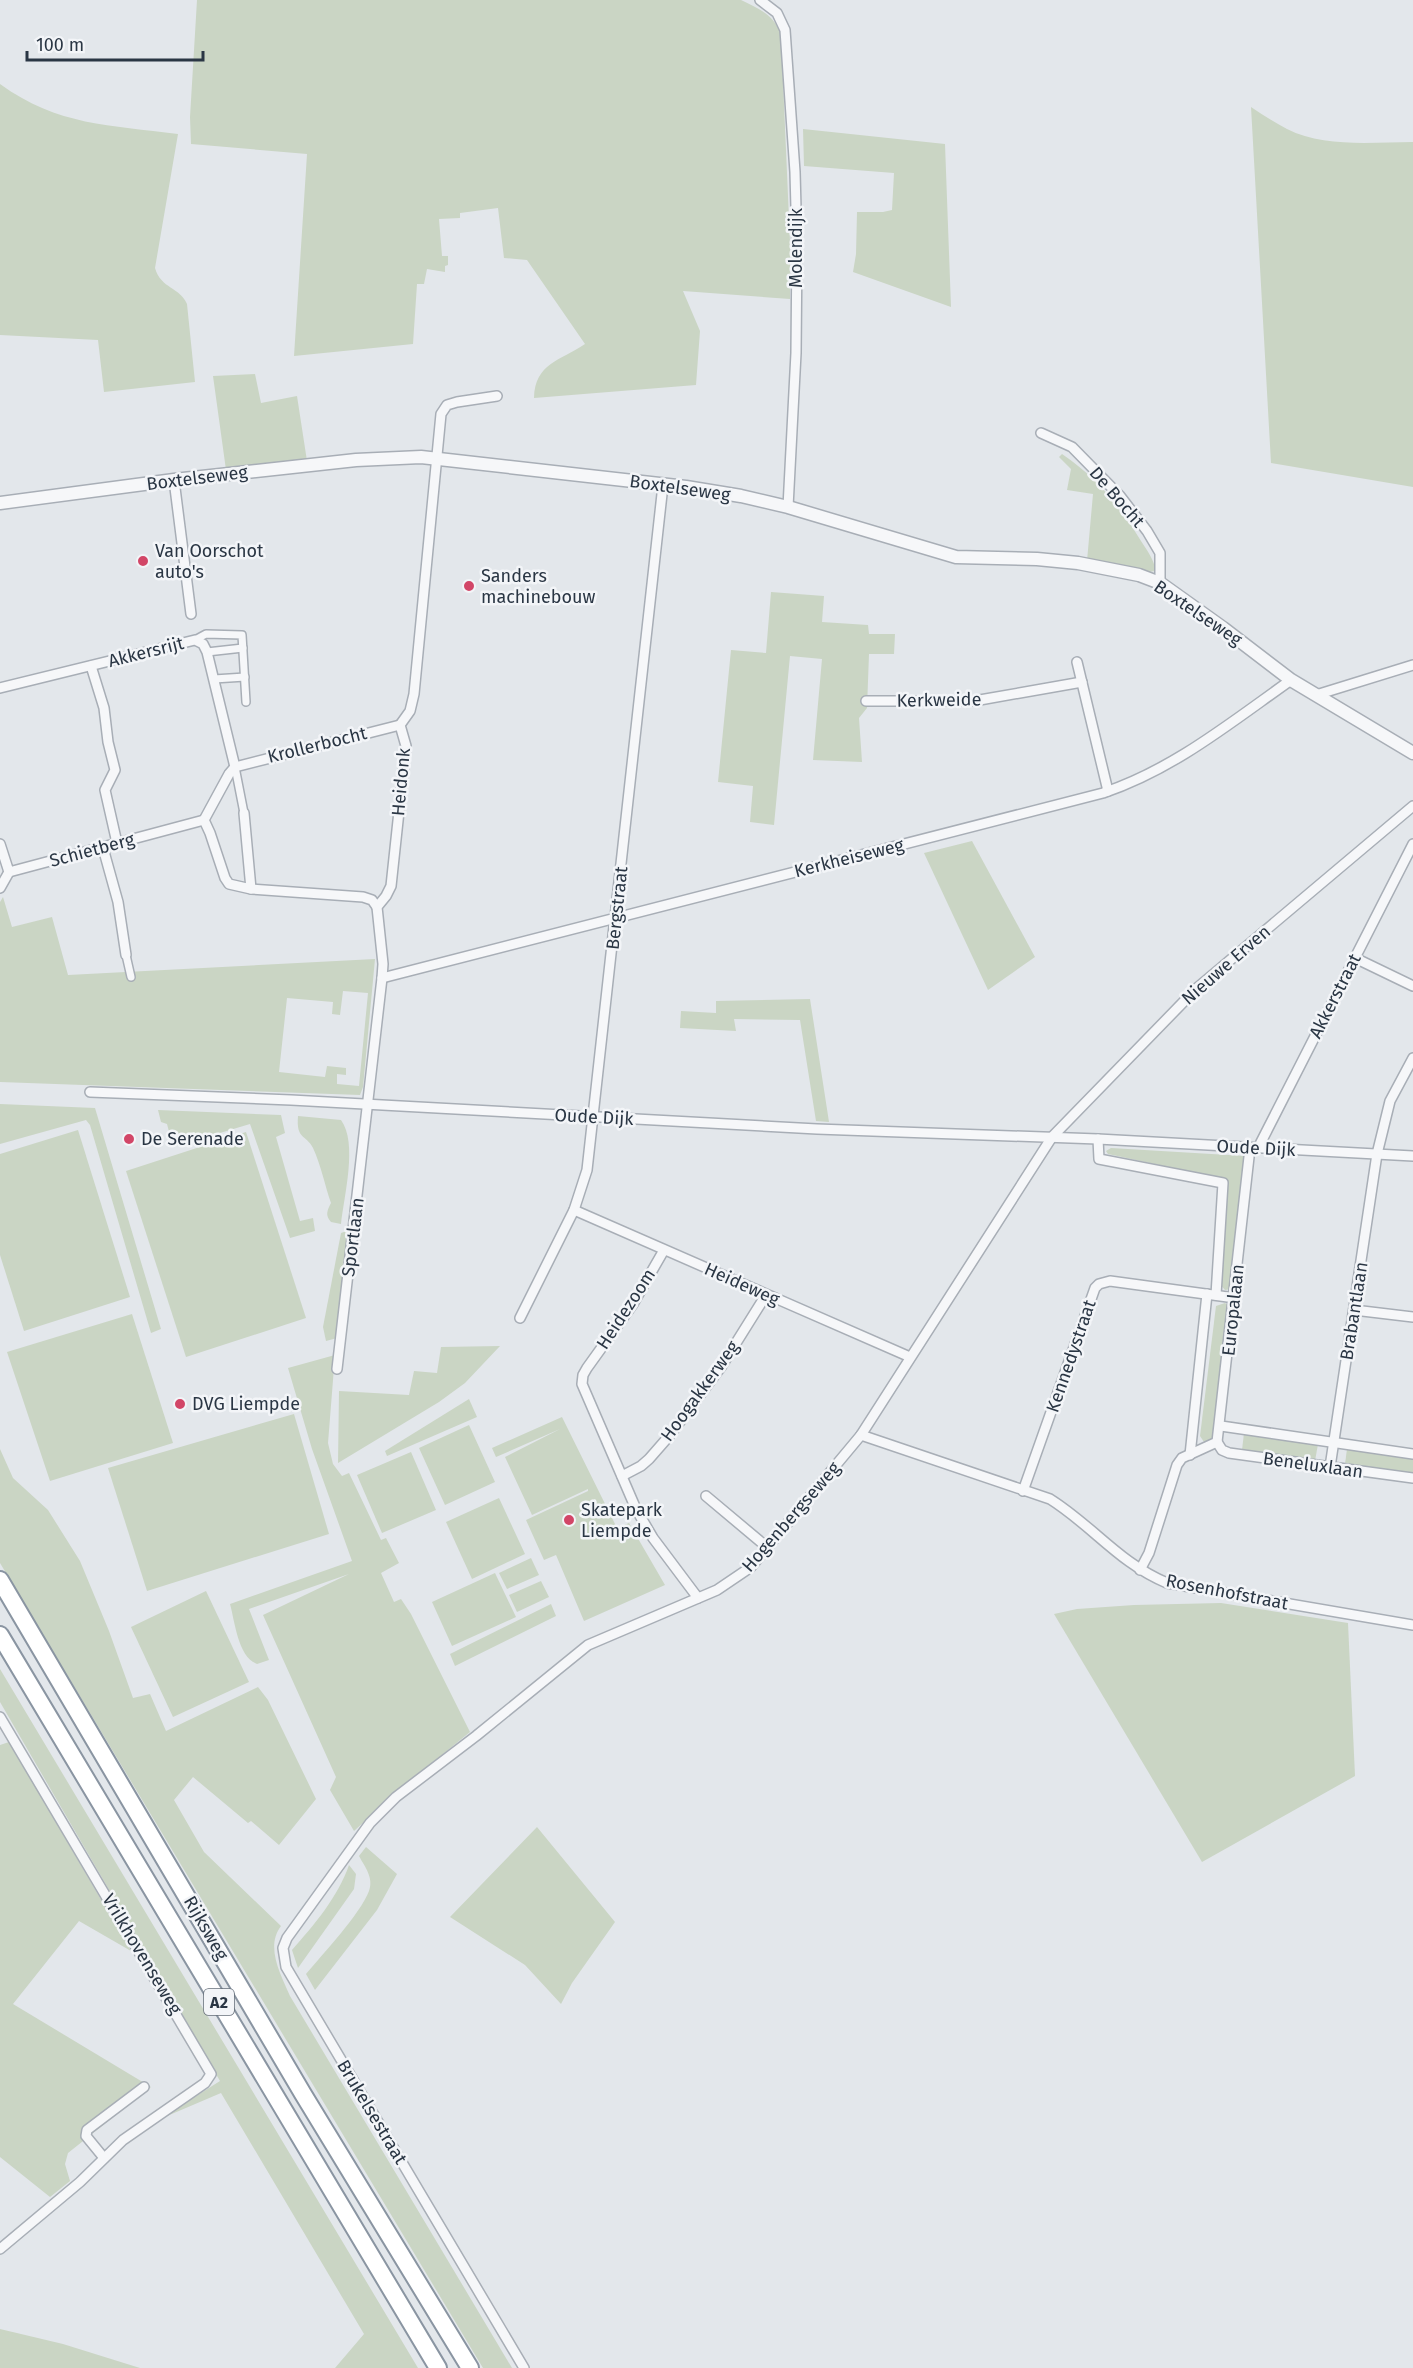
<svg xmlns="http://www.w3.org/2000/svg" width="1413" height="2368" font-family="'Fira Sans',sans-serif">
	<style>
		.green { fill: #cad5c4; fill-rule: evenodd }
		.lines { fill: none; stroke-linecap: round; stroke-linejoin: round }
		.pedestrian-casing { stroke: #a8aeb6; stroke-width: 10 }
		.minor-casing { stroke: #a8aeb6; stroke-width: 12 }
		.tertiary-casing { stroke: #a8aeb6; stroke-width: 15 }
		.motorway-casing { stroke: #8a95a2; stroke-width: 20 }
		.pedestrian { stroke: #f6f7f9; stroke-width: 7 }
		.minor { stroke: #f6f7f9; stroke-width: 9 }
		.tertiary { stroke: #f6f7f9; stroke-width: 12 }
		.motorway { stroke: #fff; stroke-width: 16 }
		.poi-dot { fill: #d24667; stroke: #f3f5f8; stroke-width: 2 }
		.labels { text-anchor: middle; stroke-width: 5; stroke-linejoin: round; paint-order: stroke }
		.shield { fill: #f3f5f8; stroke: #666f7a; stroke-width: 1.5 }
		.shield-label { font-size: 16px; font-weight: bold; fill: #2a3644 }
		.street-label { font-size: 18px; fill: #2a3644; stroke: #f3f5f8 }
		.poi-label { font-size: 18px; fill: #2a3644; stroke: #f3f5f8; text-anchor: start }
	</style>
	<rect width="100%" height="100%" fill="#e3e7eb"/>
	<!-- green -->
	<g class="green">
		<path d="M 197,0 L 741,0 C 759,9 774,14 781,35 L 790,242 L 790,299 L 683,291 L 700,331 L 696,385 L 534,398 C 535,363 560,361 585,344 L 527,260 L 504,258 L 498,208 L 460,213 L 460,218 L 439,219 L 442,256 L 448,256 L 448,265 L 445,266 L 445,272 L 427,269 L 424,284 L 417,284 L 413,344 L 294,356 L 307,154 L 191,144 L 190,117 Z"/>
		<path d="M 0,84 C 58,126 110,125 178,134 L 155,268 C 161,289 180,287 187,304 L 195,382 L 104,392 L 98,340 L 0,335 Z"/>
		<path d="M 1251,107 C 1263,115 1275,123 1287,129 C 1324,148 1373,142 1413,142 L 1413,487 L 1271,463 Z"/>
		<polygon points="803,129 945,144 951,307 853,272 856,254 857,212 883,212 892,210 894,173 804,166"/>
		<polygon points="255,374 261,403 297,396 307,461 226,470 213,376"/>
		<path d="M 1062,454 C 1097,478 1119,505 1141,541 C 1147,550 1154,560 1156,571 L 1148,572 L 1087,561 L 1093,494 L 1067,490 L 1071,469 L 1059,457 Z"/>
		<polygon points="771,592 824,596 822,622 868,625 869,634 895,634 894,654 869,654 867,708 859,718 862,762 813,760 822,659 790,656 774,825 750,822 753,786 718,782 731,650 766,653"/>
		<polygon points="972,841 1035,957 988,990 924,853"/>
		<path d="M 3,897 L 12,927 L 52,917 L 68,975 L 375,959 L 363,1087 L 360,1095 L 0,1082 L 0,902 ZM 343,991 L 368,993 L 359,1086 L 337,1084 L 337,1074 L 346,1075 L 346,1068 L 327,1066 L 325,1077 L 279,1072 L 287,998 L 333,1002 L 332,1014 L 340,1015 Z"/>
		<polygon points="810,999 829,1122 816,1121 800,1020 734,1019 736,1031 680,1028 681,1011 716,1013 716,1001"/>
		<polygon points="0,1104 95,1108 161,1329 151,1333 90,1125 86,1120 0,1144"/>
		<polygon points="158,1110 281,1115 285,1133 276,1137 300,1221 313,1218 315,1231 290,1238 250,1124 173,1147 167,1124 161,1122"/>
		<path d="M 298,1116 L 341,1120 C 358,1143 344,1196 341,1224 L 331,1222 C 325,1215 327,1211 331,1203 C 325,1186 321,1165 313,1148 C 306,1134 296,1140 298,1116 Z"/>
		<polygon points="78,1130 130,1297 24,1331 0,1255 0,1154"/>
		<polygon points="246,1132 306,1318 186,1357 126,1171"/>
		<polygon points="1111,1148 1245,1156 1232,1289 1225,1290 1219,1283 1225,1179 1108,1154 1106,1151"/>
		<polygon points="352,1229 337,1338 326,1341 323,1327 341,1233"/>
		<polygon points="1225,1303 1229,1306 1213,1438 1209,1442 1204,1442 1200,1436 1216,1306"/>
		<polygon points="132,1314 173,1443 50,1481 7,1352"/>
		<polygon points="500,1346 465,1383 439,1402 338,1463 339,1391 409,1395 414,1371 437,1373 441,1347"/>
		<path d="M 335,1355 L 328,1443 L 333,1464 L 342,1476 L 349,1473 L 381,1540 L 386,1538 L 399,1563 L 381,1573 L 394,1602 L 401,1599 L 411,1614 L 470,1732 L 400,1789 L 354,1831 L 330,1790 L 336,1777 L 263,1615 L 349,1574 L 249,1609 L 269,1660 L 257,1664 C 238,1657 235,1622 230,1604 L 352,1561 L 312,1449 L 288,1368 Z"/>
		<polygon points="469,1399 477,1417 387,1456 385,1451"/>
		<polygon points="294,1414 329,1534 147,1591 108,1468"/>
		<polygon points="562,1417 617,1528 629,1523 665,1585 584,1621 556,1555 544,1560 526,1520 588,1491 588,1489 532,1515 505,1457 560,1429 496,1457 492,1448"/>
		<polygon points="469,1425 495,1482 445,1505 419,1448"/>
		<polygon points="1244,1433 1318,1444 1315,1461 1242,1450"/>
		<path d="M 0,1449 L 13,1478 L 48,1510 L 80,1561 L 109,1631 L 133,1698 L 150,1694 L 166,1731 L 258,1687 L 268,1700 L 316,1799 L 279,1845 L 251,1821 L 248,1823 L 193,1777 L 174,1800 L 204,1852 L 281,1926 C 265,1947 281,1975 290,1996 L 512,2368 L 483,2368 L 0,1563 Z"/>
		<polygon points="1347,1449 1413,1458 1413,1474 1345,1464"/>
		<polygon points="411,1452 436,1510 382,1533 357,1475"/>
		<polygon points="499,1498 525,1554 472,1579 446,1522"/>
		<polygon points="531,1558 539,1575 507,1589 499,1573"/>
		<polygon points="495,1573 516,1617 452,1646 432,1602"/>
		<polygon points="541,1581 549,1597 517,1612 509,1595"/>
		<polygon points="206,1591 249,1682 173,1717 131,1627"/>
		<polygon points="1221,1603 1348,1623 1355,1776 1202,1862 1054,1614 1077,1609 1134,1605"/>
		<polygon points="551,1604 556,1616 455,1666 450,1654"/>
		<polygon points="0,1669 418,2368 335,2368 364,2334 221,2093 160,2119 220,2081 0,1702"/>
		<polygon points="9,1742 131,1951 79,1921 13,2004 151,2087 68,2153 65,2164 70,2181 50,2197 0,2157 0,1745"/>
		<polygon points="537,1827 615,1922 572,1983 561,2004 525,1965 450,1917"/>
		<path d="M 366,1847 L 397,1874 L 377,1910 L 315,1990 L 306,1974 C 322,1955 361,1913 369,1891 C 374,1878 365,1867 359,1856 Z"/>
		<path d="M 349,1865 L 356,1874 L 354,1889 L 298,1968 L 292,1950 C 314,1925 338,1897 349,1865 Z"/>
		<polygon points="0,2329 63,2344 140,2368 0,2368"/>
	</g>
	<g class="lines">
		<defs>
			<g id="pedestrian">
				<polyline points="195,640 206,634 242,635 246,702"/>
				<polyline points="207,652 243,648"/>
				<polyline points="214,679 245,677"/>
				<polyline points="235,767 244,813"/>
				<polyline points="126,955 131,977"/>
			</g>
			<g id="minor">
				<polyline points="760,0 777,13 785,30 795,172 797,245 796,353 788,507"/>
				<polyline points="1041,433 1072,447 1120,496 1147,531 1160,553 1160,583"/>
				<polyline points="174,480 191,614"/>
				<polyline points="1077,662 1108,791"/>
				<polyline points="91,666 104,708 108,742 115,770 105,790 117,843"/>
				<polyline points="0,688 195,640 203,644 207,652 235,767"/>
				<polyline points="1316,695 1413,665"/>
				<polyline points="866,701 974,701 1082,682"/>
				<polyline points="244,813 251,889"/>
				<polyline points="0,844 9,872 204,820"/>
				<polyline points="103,848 118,902 126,955"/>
				<polyline points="0,888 9,872"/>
				<polyline points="377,907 372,900 363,897 251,889 229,884 225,878 210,833 204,820 229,774 235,767 400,725"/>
				<polyline points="1355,958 1413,986"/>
				<path d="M 382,978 L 1103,793 C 1174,769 1230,723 1291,680"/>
				<polyline points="90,1092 291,1100 817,1129 1098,1139 1413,1156"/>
				<polyline points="1098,1139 1099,1159 1223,1183 1216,1295"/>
				<polyline points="1258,1148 1413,844"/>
				<polyline points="574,1210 910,1357"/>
				<polyline points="664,1250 633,1304 587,1368 583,1375 582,1384 636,1509 653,1538 698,1598"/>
				<polyline points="1354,1310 1413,1317"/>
				<polyline points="520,1318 574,1210 587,1170 663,485"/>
				<polyline points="337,1369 382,978 383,964 377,907 386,896 391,886 406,746 400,725 410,711 414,694 441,414 447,405 457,402 497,396"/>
				<polyline points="1221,1426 1413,1454"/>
				<path d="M 861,1435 L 1050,1499 C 1093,1526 1119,1563 1167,1583 L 1413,1625"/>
				<polyline points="1217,1442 1222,1450 1229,1453 1413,1478"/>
				<polyline points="1190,1455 1207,1294"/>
				<polyline points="1330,1467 1377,1154 1390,1101 1413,1058"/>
				<polyline points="622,1476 641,1466 649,1459 670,1435 721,1367 766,1295"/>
				<polyline points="1023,1491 1095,1288 1099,1284 1110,1281 1235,1298"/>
				<polyline points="706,1496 768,1548"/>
				<polyline points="1140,1570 1149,1553 1177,1465 1182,1458 1217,1442 1250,1148"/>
				<polyline points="0,1717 211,2074 205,2083 123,2140 80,2182 0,2249"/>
				<polyline points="104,2158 86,2136 87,2130 144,2087"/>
				<polyline points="524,2368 286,1967 283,1948 287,1938 370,1823 396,1797 476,1736 588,1645 717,1590 751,1567 861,1435 1052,1137 1197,988 1413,806"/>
			</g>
			<polyline id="tertiary" points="0,503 174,480 356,460 421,457 686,487 741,496 788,507 956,557 1037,559 1078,563 1139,575 1160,583 1223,628 1291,680 1413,753"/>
			<g id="motorway">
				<polyline points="0,1580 303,2094 470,2368"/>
				<polyline points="0,1635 438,2368"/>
			</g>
		</defs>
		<!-- pedestrian casing -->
		<use href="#pedestrian" class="pedestrian-casing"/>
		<!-- minor casing -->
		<use href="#minor" class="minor-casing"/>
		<!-- tertiary casing -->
		<use href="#tertiary" class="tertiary-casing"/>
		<!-- motorway casing -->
		<use href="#motorway" class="motorway-casing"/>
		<!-- pedestrian -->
		<use href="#pedestrian" class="pedestrian"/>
		<!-- minor -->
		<use href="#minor" class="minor"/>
		<!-- tertiary -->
		<use href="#tertiary" class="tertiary"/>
		<!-- motorway -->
		<use href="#motorway" class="motorway"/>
	</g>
	<!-- markers -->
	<g class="poi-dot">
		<circle cx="143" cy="561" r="6"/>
		<circle cx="469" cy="586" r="6"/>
		<circle cx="129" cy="1139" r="6"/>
		<circle cx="180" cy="1404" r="6"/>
		<circle cx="569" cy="1520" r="6"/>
	</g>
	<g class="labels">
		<!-- shield labels -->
		<rect class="shield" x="204" y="1989" width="30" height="26" rx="4.5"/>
		<g class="shield-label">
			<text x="219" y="2008">A2</text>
		</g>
		<!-- street labels -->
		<g class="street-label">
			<text transform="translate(796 248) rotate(-90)" y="6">Molendijk</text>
			<text transform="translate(197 478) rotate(-7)" y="6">Boxtelseweg</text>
			<text transform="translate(680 488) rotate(8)" y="6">Boxtelseweg</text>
			<text transform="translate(1117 497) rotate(49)" y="6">De Bocht</text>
			<text transform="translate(1198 613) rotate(34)" y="6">Boxtelseweg</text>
			<text transform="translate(146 652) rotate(-14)" y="6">Akkersrijt</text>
			<text transform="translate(939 700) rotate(-1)" y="6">Kerkweide</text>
			<text transform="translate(317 745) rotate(-14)" y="6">Krollerbocht</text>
			<text transform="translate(401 782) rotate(-85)" y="6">Heidonk</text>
			<text transform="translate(92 850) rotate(-15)" y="6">Schietberg</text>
			<text transform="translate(849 858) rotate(-14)" y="6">Kerkheiseweg</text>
			<text transform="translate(617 908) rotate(-84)" y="6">Bergstraat</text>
			<text transform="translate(1226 965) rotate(-41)" y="6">Nieuwe Erven</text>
			<text transform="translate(1335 996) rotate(-63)" y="6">Akkerstraat</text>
			<text transform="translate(594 1117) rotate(3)" y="6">Oude Dijk</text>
			<text transform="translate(1256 1148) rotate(3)" y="6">Oude Dijk</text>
			<text transform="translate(353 1237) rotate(-83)" y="6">Sportlaan</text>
			<text transform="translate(742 1284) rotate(24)" y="6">Heideweg</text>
			<text transform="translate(626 1309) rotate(-57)" y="6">Heidezoom</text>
			<text transform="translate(1233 1310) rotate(-84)" y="6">Europalaan</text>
			<text transform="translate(1354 1311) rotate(-81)" y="6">Brabantlaan</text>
			<text transform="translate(1071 1356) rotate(-71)" y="6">Kennedystraat</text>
			<text transform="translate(700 1391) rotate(-54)" y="6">Hoogakkerweg</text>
			<text transform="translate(1313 1465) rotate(8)" y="6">Beneluxlaan</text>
			<text transform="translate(791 1517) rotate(-49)" y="6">Hogenbergseweg</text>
			<text transform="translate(1227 1592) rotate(11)" y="6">Rosenhofstraat</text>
			<text transform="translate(206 1928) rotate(60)" y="6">Rijksweg</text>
			<text transform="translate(142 1954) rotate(59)" y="6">Vrilkhovenseweg</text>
			<text transform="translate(372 2112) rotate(59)" y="6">Brukelsestraat</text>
		</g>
		<!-- poi labels -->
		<g class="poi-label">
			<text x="155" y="557">Van Oorschot<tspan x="155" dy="21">auto's</tspan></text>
			<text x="481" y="582">Sanders<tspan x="481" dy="21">machinebouw</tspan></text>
			<text x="141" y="1145">De Serenade</text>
			<text x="192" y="1410">DVG Liempde</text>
			<text x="581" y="1516">Skatepark<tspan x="581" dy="21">Liempde</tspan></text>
		</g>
	</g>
	<!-- scale -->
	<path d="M27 51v9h176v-9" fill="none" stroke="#2a3644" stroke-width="3"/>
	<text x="36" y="51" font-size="18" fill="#2a3644" stroke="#f3f5f8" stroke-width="4.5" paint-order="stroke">100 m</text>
</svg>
